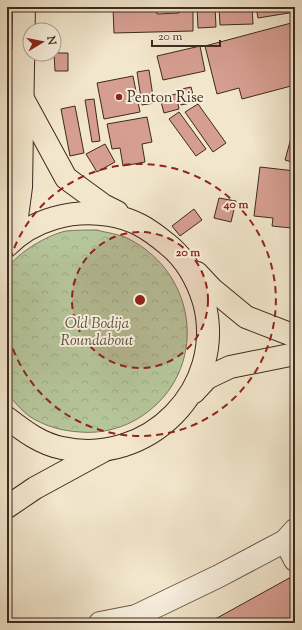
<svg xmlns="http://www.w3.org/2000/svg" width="302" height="630" font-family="'Sorts Mill Goudy',serif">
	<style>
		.park { fill: url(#park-crowns); stroke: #7a785d }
		.building { fill: #d69e91; stroke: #3d2a1f }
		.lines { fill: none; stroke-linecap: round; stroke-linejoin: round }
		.minor-casing { stroke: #6a594a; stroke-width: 24 }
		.major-casing { stroke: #3d2a1f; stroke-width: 24 }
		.minor { stroke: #f7efde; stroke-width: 22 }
		.major { stroke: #f2e6cc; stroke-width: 22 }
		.ring { fill: none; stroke: #8f2418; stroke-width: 2; stroke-dasharray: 7 5 }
		.poi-dot { fill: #8f2418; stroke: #f7efde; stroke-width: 1.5 }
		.labels { text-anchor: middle; stroke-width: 4; stroke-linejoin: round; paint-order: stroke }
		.poi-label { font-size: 15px; fill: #3d2a1f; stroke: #f7efde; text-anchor: start }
		.park-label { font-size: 15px; font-style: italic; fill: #5b513e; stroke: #f7efde }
		.centre { fill: #8f2418; stroke: #f7efde; stroke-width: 2 }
		.ring-label { font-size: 12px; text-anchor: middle; font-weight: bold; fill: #8f2418; stroke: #f7efde; stroke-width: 4; stroke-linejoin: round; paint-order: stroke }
	</style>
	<defs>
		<pattern id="park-crowns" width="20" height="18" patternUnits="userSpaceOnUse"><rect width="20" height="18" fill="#b6c69b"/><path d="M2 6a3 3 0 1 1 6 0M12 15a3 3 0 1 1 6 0" fill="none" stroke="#9daa85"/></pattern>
	</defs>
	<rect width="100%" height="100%" fill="#f2e6cc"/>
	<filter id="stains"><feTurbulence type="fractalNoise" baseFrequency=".005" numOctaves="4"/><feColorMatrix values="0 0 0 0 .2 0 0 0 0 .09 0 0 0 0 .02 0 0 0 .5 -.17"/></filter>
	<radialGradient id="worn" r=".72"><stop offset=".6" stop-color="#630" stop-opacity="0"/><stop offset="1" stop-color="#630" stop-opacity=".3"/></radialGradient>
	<!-- park -->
	<path class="park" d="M 97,230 C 107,233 120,234 129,239 C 199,275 209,371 142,416 C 124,428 102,434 80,432 C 62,431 44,426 29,416 C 21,410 14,401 7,394 L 7,269 C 17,253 47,235 66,231 C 76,230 87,230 97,230 Z"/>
	<!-- building -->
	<g class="building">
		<polygon points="113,7 157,7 157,14 179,13 179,7 193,7 193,31 114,33"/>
		<polygon points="197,7 215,7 216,27 198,28"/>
		<polygon points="219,7 252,7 253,24 220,25"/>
		<polygon points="256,7 295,7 295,12 258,18"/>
		<polygon points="295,22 295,85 242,99 239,88 217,94 205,46"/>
		<polygon points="200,46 205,71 163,80 157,56"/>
		<polygon points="54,53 68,53 68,71 55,71"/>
		<polygon points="149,70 154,103 142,105 137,72"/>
		<polygon points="133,76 140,112 104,119 97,83"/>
		<polygon points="191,87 195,102 181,105 177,90"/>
		<polygon points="176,94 179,109 164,113 160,98"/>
		<polygon points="94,99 100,141 92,142 85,100"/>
		<polygon points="198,104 226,143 213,152 185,112"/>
		<polygon points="75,106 84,153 70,156 61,109"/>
		<polygon points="179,112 206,149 196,156 169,119"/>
		<polygon points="147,117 152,142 142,144 145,162 123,166 120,148 112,149 107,124"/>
		<polygon points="293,131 295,131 295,163 285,160"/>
		<polygon points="105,144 115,162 97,172 86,154"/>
		<polygon points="260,167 295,171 295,221 292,220 291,228 272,226 273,218 254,216"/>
		<polygon points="219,198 236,201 231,222 214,218"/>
		<polygon points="194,209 202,220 180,236 172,226"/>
		<polygon points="293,576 295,580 295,622 208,623"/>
	</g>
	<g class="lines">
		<defs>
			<g id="minor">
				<polyline points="7,61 23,62"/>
				<polyline points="285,541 295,560"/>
				<polyline points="100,623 136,616 219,576 285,541 295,530"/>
			</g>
			<g id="major">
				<polyline points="23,99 66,178 103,205 117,212"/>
				<polyline points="14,239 21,187 24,7"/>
				<path d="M 7,246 C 33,219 73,209 109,215 C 134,219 149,229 167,244 C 186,259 197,279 204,302 C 227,388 148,467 62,448 C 41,444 24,431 7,418"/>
				<polyline points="197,273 212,289 246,317 295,336"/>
				<polyline points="194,392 207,378 230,367 295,354"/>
				<polyline points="7,507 35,488 103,451"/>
			</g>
		</defs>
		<!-- minor casing -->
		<use href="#minor" class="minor-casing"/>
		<!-- major casing -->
		<use href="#major" class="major-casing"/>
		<!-- minor -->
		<use href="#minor" class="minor"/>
		<!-- major -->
		<use href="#major" class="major"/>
	</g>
	<!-- distance rings -->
	<circle cx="140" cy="300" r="68" fill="#8f2418" fill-opacity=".12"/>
	<g class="ring">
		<circle cx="140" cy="300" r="68"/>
		<path d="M7 271A136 136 0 1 1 7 329"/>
	</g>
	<!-- markers -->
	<circle class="poi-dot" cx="119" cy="97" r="4"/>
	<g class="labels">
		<!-- poi labels -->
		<g class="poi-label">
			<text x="127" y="102">Penton Rise</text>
		</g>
		<!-- park labels -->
		<g class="park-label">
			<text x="97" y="328">Old Bodija<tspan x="97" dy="17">Roundabout</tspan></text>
		</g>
	</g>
	<circle cx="140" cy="300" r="6" class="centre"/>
	<g class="ring-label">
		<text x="236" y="208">40 m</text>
		<text x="188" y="256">20 m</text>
	</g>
	<!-- margin -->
	<rect width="302" height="630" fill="none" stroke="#f2e6cc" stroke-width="24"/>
	<rect x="8" y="8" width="286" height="614" fill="none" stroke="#3d2a1f" stroke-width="2"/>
	<rect x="12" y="12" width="278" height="606" fill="none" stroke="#3d2a1f"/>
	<!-- north arrow -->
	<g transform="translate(42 42) rotate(80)"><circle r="19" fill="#f7efde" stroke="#ada092"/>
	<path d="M0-3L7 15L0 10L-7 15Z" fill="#8f2418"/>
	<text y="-6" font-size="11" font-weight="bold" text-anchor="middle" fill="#3d2a1f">N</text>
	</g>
	<!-- scale -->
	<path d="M152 40v6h68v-6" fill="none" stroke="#3d2a1f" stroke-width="2"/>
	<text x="158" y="40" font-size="12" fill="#3d2a1f" stroke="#f7efde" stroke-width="3" paint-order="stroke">20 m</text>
	<rect width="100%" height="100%" filter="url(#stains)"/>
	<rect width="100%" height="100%" fill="url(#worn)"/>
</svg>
